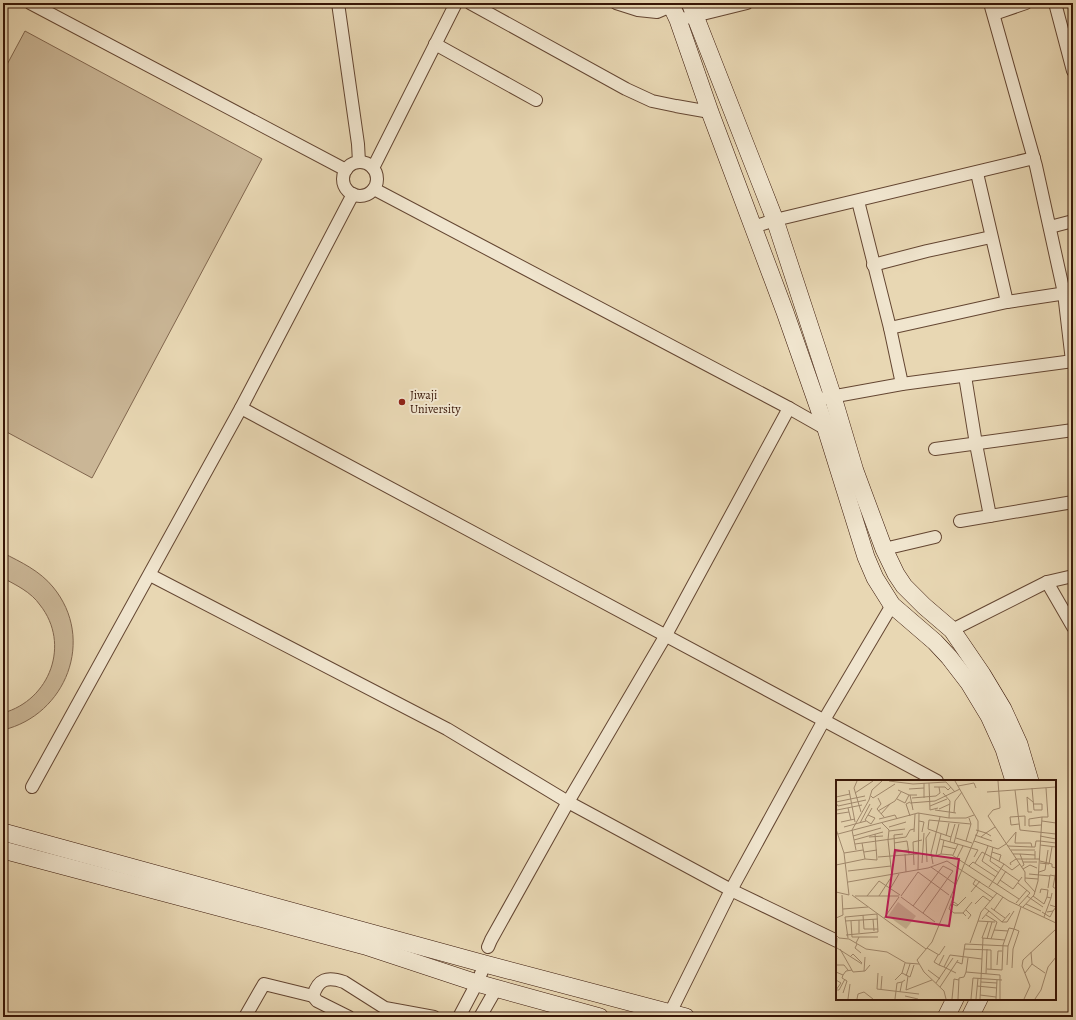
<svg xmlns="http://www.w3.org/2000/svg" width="1076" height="1020" font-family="Alegreya,serif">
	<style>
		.green { fill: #cab696; stroke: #81664e }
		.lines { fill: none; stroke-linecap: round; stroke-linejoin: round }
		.minor-casing { stroke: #644632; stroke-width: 14 }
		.secondary-casing { stroke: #381607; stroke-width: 18 }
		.minor { stroke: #f0e5ce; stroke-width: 12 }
		.secondary { stroke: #f0e5ce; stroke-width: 17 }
		.poi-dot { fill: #8f2418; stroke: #f0e5ce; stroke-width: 1.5 }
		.labels { text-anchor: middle; stroke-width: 4; stroke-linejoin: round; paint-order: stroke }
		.poi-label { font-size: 12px; fill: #381607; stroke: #f0e5ce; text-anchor: start }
		.inset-road { fill: none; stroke: #a28a6e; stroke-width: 1 }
		.view { fill: #c2185b; fill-opacity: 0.15; stroke: #c2185b; stroke-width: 2 }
		.inset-edge { fill: none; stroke: #381607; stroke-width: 2 }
	</style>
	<rect width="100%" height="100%" fill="#e8d7b3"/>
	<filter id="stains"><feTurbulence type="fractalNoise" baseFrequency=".005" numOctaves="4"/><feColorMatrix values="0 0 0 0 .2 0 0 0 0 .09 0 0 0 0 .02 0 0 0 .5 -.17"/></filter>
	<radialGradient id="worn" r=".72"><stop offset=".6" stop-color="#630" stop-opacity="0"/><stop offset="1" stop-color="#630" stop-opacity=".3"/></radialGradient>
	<!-- green -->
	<g class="green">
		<polygon points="25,31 262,159 92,478 3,430 3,72"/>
		<path d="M 3,553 C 21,562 40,571 53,587 C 96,639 66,715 3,730 L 3,713 C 50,700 71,644 40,605 C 31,592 16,585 3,578 Z"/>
	</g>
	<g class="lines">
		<defs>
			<g id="minor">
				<polyline points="30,3 346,170"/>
				<polyline points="338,3 358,144 359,162"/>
				<polyline points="470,3 626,89 652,101 676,106 710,112"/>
				<polyline points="616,3 638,10 657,12 678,3"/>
				<polyline points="990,3 1036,166 1064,293 1072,361"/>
				<polyline points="1055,3 1073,71"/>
				<polyline points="994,14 1026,3"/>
				<polyline points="678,20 747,3"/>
				<polyline points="435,44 536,100"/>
				<circle cx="360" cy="179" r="17"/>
				<polyline points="373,168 456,3"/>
				<polyline points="977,173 1007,302"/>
				<polyline points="374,189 789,408 826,429"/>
				<polyline points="858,201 890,328 902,384"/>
				<polyline points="753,227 775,220 1034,158"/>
				<polyline points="1050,227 1073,221"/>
				<polyline points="873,265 927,251 991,237"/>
				<polyline points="890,328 1007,302 1073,292"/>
				<polyline points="965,376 976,444 990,516"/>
				<polyline points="825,398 902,384 1073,361"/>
				<polyline points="241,408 937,781"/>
				<polyline points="935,449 1073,430"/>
				<polyline points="960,521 1073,502"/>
				<polyline points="884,549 935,537"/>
				<polyline points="150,575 447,729 568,802 731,890 837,941"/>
				<polyline points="1047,582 1073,627"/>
				<polyline points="952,630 1047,582 1073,576"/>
				<polyline points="32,787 241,408 353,194"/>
				<polyline points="488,947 491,940 568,802 666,635 789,408"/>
				<polyline points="670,1013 731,890 824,720 892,605"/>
				<polyline points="245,1017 264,984 313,996"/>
				<path d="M 349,1017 L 317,1001 L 313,996 C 318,979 327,976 344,982 L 385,1008 L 434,1017"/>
				<polyline points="459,1017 477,983 485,964"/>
				<polyline points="480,1017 496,989"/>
			</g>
			<g id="secondary">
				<polyline points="670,3 678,20 710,112 785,312 826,429 866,557 875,578 892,605 935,642 949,657 969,683 989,716 1004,749 1014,781"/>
				<polyline points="690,3 775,220 833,397 855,471 884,549 896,574 904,586 924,606 952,630 982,674 1003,709 1019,744 1030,781"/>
				<polyline points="3,832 485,964 686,1017"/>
				<polyline points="3,850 365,946 477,983 600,1017"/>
				<polyline points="946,1017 955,999"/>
				<polyline points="970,1017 979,999"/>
			</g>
		</defs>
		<!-- minor casing -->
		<use href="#minor" class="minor-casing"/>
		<!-- secondary casing -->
		<use href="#secondary" class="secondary-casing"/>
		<!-- minor -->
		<use href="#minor" class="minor"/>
		<!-- secondary -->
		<use href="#secondary" class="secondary"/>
	</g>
	<!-- markers -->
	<circle class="poi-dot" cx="402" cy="402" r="4"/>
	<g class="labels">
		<!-- poi labels -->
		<g class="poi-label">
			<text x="410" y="399">Jiwaji<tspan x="410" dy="14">University</tspan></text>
		</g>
	</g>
	<!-- overview -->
	<g transform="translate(836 780)">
		<rect width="220" height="220" fill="#e8d7b3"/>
		<path d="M 62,122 L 80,136 L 70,149 L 52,136 Z" fill="#cab696"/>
		<path class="inset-road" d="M 21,1 L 18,8 L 25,32M 53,1 L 77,4 L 110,2 L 119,12M 162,1 L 164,28 L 157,30 L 152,36 L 189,92 L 189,101 L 199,112M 88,3 L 88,18M 93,3 L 94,30 L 102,28M 122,6 L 138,3 L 140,8M 98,7 L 109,7 L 112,10 L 115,7M 196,8 L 198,30 L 206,30 L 206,24 L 197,24M 73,9 L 88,8M 13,10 L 19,42M 62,10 L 73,15 L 81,15M 179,10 L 184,50 L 220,54M 151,12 L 220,7M 19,13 L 37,1M 107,13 L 114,21 L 113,38M 74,15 L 77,30M 35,16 L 37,18 L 59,4M 0,17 L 14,14M 42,18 L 45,24 L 41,29 L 48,37M 76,18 L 100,16 L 104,13 L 103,7M 61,19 L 69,23 L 73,15M 0,22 L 29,16M 0,23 L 2,26 L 30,20M 74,23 L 99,21 L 124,9M 94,26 L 111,19M 12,28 L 15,40M 103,29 L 114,24M 1,30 L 26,25M 99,30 L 120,33M 42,31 L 59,21 L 65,12M 196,32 L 192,32 L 191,17 L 197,22M 118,33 L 119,21 L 126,12M 0,34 L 13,32M 45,34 L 54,24M 32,35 L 39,38 L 35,44 L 29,40 L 32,35 L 36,28M 74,36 L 70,24 L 74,22M 43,39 L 59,35 L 61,39M 83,41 L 88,42 L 86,52M 206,41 L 220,43M 5,42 L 19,39M 24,43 L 34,24M 183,44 L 175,45 L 174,37 L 189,36 L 189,46M 205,45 L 193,46 L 193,39 L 206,37M 8,47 L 30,41M 53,47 L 70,42M 0,49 L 8,73 L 13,115 L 0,112M 140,50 L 150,53 L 159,47M 53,51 L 69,49M 78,52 L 79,34M 2,54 L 82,33 L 113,38 L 130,38 L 138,35M 139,55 L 156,61M 17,56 L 45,48M 110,56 L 113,43M 204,56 L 220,59M 33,57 L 47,56M 115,57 L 119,44M 145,57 L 150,53 L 155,56M 120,58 L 136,63M 104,59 L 142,70 L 138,77M 18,60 L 47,52M 130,61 L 135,44M 138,61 L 162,69 L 170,64M 204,61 L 220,63M 114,62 L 115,57 L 92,49 L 93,40 L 135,44 L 133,38M 26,63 L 29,79 L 41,80 L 39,54M 58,63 L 71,61 L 73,74M 118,63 L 123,44M 19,64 L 70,57 L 74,50 L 78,49M 170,64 L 180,52M 204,65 L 220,67M 107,66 L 120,69M 152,66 L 146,81 L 163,93M 172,66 L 196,67 L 195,63 L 179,63 L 180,52M 157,67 L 154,81 L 183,101M 196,67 L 199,67 L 200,61 L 204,61M 20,70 L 16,50 L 33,20 L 36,10 L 46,1M 175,70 L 199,70M 199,71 L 199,79 L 204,79M 28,72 L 41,70M 59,72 L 73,70M 156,72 L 165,75 L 163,81M 8,73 L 27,70M 69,74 L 70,92M 105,74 L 108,60M 177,74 L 184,74 L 188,85 L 185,87M 184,74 L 199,75M 100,75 L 105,54M 117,75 L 122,64M 59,76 L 58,55 L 67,54M 42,77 L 82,74M 95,77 L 105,74 L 116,75 L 183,119M 121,78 L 127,66M 204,81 L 216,84 L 216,87 L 220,88M 91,82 L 90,58 L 94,52M 187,82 L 201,82M 86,83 L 88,53M 139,83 L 146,72 L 168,84 L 153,107M 204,83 L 213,84 L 216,67M 97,84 L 95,73 L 104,37M 168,84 L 176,90 L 184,84M 0,85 L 29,79M 78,85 L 77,62 L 86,60M 175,85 L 174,83 L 180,79 L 199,79M 133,86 L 137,82 L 160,97M 95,87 L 119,104M 187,89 L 194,85 L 201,88M 82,90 L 83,33M 12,91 L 55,86M 220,91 L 217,107 L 220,109M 82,92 L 113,115M 203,92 L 209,90 L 212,70M 193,94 L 214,96M 0,96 L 0,112M 189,98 L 202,99M 140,99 L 137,104 L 157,118M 164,100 L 177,109 L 186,97M 12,102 L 92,88 L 111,81 L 173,121 L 220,143M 182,103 L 194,113 L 183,125M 161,105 L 170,91M 212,108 L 214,95 L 219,96M 54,109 L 63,94M 135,112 L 144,101M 204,113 L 205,109 L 212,110 L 211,117 L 215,118 L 216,113M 16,115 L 90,169M 19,116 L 63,116M 31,116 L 43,101 L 64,115M 43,116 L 56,96 L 52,60 L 53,50 L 46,43M 65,116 L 82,92M 114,116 L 117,118 L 114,126 L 118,122 L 122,125M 191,116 L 207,127M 197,116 L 208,124 L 211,117M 65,117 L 99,142M 180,123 L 191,110M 116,124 L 121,126 L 130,117M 139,124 L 147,116 L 154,121M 190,124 L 205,131M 77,126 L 107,86 L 117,91 L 87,133M 114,126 L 113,129 L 118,133 L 127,133M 187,127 L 198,115 L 202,101 L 206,37 L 212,37 L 210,8M 155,128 L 169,138M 7,129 L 32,127M 130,130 L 135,135 L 132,139M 158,130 L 167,117M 153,131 L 166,142 L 174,133M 206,132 L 214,137 L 217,131M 211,132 L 217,131 L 220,127 L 214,125M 27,135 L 28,149 L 42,149M 150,135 L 161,142 L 155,159M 130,136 L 127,133 L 136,122M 208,137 L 215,118M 0,138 L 7,135 L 6,115M 48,138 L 63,117M 37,139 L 38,151M 146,139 L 153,131 L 149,128M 23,140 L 23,153M 9,141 L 42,139M 15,141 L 16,157 L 23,157M 152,142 L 146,158 L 169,160M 159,142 L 142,141 L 145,132 L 161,113M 166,142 L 171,142 L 178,131M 158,150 L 172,151M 0,155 L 3,158 L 13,159 L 30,169 L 51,172 L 70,183 L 83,184M 10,155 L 42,152 L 41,134M 12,158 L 9,137 L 41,134M 151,159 L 156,142M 20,163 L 23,157 L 42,157M 134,163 L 142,141M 21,164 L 19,168 L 25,173M 167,165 L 173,148 L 178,149 L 185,127M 1,168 L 26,184M 91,168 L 103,175 L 109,166M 4,169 L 17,192 L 29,191 L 34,185M 128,169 L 155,170 L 155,189M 0,172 L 1,158M 195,172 L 196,184M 102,175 L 98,182 L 103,185 L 108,175M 14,177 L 17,174 L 26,183M 121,182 L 126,184 L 129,164 L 172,166 L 178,149 L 183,151 L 177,169 L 176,188M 0,185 L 8,185 L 12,190M 103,185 L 108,187 L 114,175 L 146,179M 161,185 L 162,171 L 166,171M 171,185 L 172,166M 108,187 L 120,193M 151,189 L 166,190 L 167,165M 92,190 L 104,199M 28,191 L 29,177M 0,192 L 7,195 L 10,191 L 16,190M 130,192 L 132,178M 42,193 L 41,209 L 83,214M 66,193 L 74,197 L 78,185M 189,193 L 196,184 L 209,193M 150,194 L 151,169M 70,196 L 74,184M 72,196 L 70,210 L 96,200M 0,200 L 5,203 L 0,210M 59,200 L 66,193 L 69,183M 145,202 L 161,203M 100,203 L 117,178M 141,206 L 161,208M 104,207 L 122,180M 45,209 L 46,196M 0,210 L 3,210 L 9,199M 64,212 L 66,202 L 69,200M 7,213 L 11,201 L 6,198 L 7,195M 144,215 L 160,217M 69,216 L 82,219M 12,219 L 14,204M 21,219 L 22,214 L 28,212 L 37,219M 59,219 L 61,203 L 66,202M 110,219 L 108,211 L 88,192 L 81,180 L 96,162 L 142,51 L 142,41 L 119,1M 116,219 L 118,199 L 123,200M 122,219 L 123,198 L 128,197 L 130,192 L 164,195 L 164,219M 135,219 L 137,198 L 166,200M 140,219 L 142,198M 144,219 L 147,158M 160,219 L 161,200M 188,219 L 194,206 L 186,186 L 187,180 L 220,149M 199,219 L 205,210 L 212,187 L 220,177"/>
		<path class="view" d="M 59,70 L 123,79 L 113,146 L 50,137 Z"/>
		<rect width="220" height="220" class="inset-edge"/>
	</g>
	<!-- margin -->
	<rect width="1076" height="1020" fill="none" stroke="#e8d7b3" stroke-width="16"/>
	<rect x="4" y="4" width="1068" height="1012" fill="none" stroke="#381607" stroke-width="2"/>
	<rect x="8" y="8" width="1060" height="1004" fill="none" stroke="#381607"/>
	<rect width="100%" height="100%" filter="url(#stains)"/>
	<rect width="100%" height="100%" fill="url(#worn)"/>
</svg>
